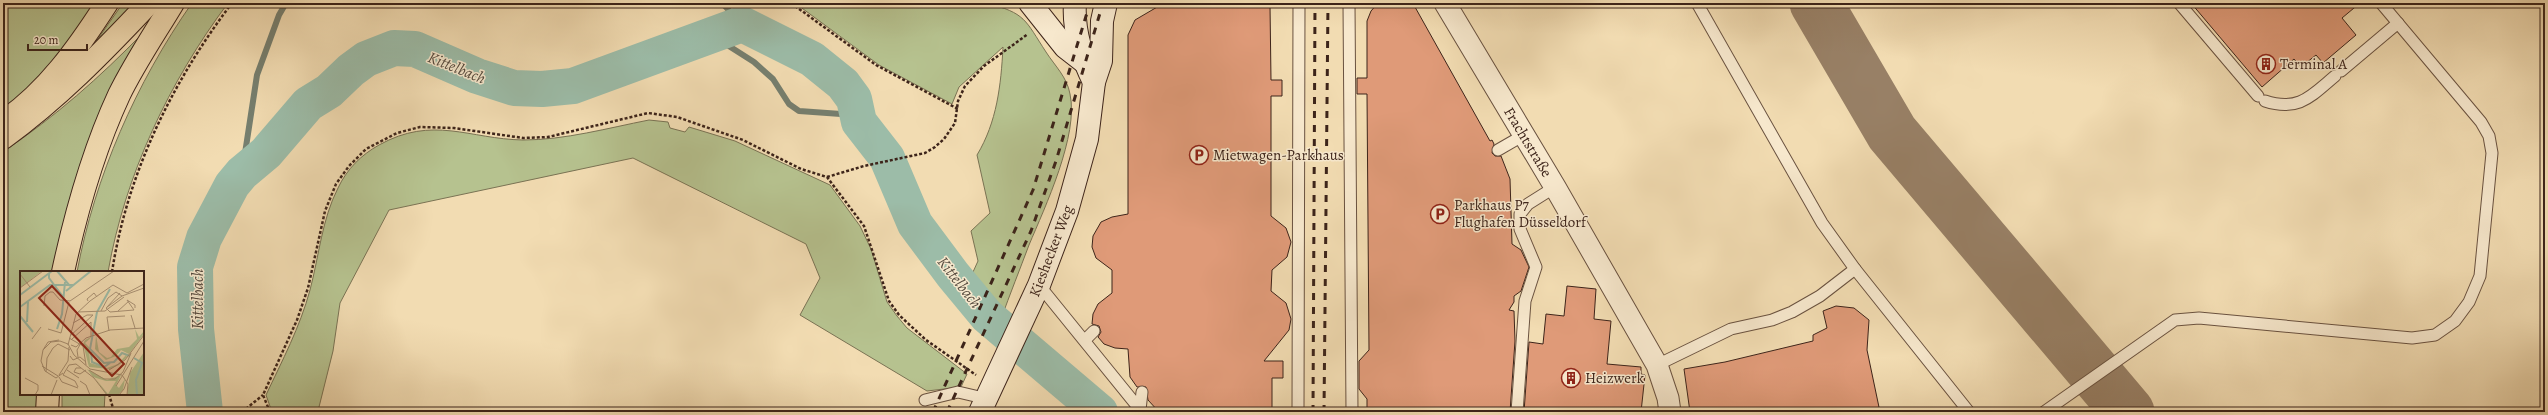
<svg xmlns="http://www.w3.org/2000/svg" width="2548" height="415" font-family="Alegreya,serif">
	<style>
		.green { fill: #b6c28f; stroke: #7a7354 }
		.lines { fill: none; stroke-linecap: round; stroke-linejoin: round }
		.stream { stroke: #767f6f; stroke-width: 6 }
		.river { stroke: #9cbca8; stroke-width: 36 }
		.taxiway { stroke: #988066; stroke-width: 53 }
		.building { fill: #df9a78; stroke: #3d241a }
		.lane-casing { stroke: #6a5240; stroke-width: 13 }
		.street-casing { stroke: #6a5240; stroke-width: 23 }
		.secondary-casing { stroke: #3d241a; stroke-width: 24 }
		.highway-casing { stroke: #3d241a; stroke-width: 24 }
		.path { stroke: #3d241a; stroke-width: 2.5; stroke-dasharray: 3 2; stroke-linecap: butt }
		.lane { stroke: #f7e8cd; stroke-width: 11 }
		.street { stroke: #f7e8cd; stroke-width: 21 }
		.secondary { stroke: #f7e8cd; stroke-width: 22 }
		.highway { stroke: #f2dcb2; stroke-width: 22 }
		.rail { stroke: #3d241a; stroke-width: 3; stroke-dasharray: 7 7; stroke-linecap: butt }
		.labels { text-anchor: middle; stroke-width: 3; stroke-linejoin: round; paint-order: stroke }
		.poi-label { font-size: 15px; fill: #3d241a; stroke: #f7e8cd; text-anchor: start }
		.street-label { font-size: 15px; fill: #3d241a; stroke: #f7e8cd }
		.water-label { font-size: 16px; font-style: italic; fill: #554a3e; stroke: #f7e8cd }
		.inset-river { fill: none; stroke: #9cbca8; stroke-width: 2 }
		.inset-road { fill: none; stroke: #aa9275; stroke-width: 1 }
		.view { fill: #8f2418; fill-opacity: 0.15; stroke: #8f2418; stroke-width: 2 }
		.inset-edge { fill: none; stroke: #3d241a; stroke-width: 2 }
	</style>
	<rect width="100%" height="100%" fill="#f2dcb2"/>
	<filter id="stains"><feTurbulence type="fractalNoise" baseFrequency=".005" numOctaves="4"/><feColorMatrix values="0 0 0 0 .2 0 0 0 0 .09 0 0 0 0 .02 0 0 0 .5 -.17"/></filter>
	<radialGradient id="worn" r=".72"><stop offset=".6" stop-color="#630" stop-opacity="0"/><stop offset="1" stop-color="#630" stop-opacity=".3"/></radialGradient>
	<!-- green -->
	<g class="green">
		<polygon points="3,3 99,3 69,47 3,112"/>
		<polygon points="123,3 136,3 88,53"/>
		<path d="M 192,3 L 228,3 C 169,82 125,175 108,272 L 77,272 C 95,176 136,83 192,3 Z"/>
		<path d="M 795,3 L 986,3 C 1026,13 1025,20 1046,52 C 1055,66 1067,77 1070,94 C 1079,135 1045,207 1029,245 C 1020,269 1010,294 1001,319 L 968,283 L 978,261 L 971,231 L 990,213 L 977,155 C 997,122 1001,85 1003,47 L 959,87 L 952,104 L 879,65 Z"/>
		<path d="M 144,32 L 94,127 L 62,228 L 54,272 L 21,272 L 21,394 L 41,394 L 41,412 L 3,412 L 3,152 C 57,115 98,79 144,32 Z"/>
		<path d="M 649,120 L 668,122 L 670,128 L 685,132 L 689,127 L 735,141 L 830,185 L 860,226 L 871,249 L 887,302 L 897,316 L 907,328 L 967,374 L 961,387 L 927,391 L 800,315 L 820,278 L 806,244 L 633,158 L 389,210 L 340,303 L 333,351 L 319,407 L 320,412 L 272,412 L 266,395 C 282,361 300,327 310,290 C 319,256 322,219 338,188 C 347,169 361,155 379,145 C 433,115 469,139 523,140 C 565,140 608,128 649,120 Z"/>
		<polygon points="62,394 105,394 104,412 62,412"/>
	</g>
	<g class="lines">
		<!-- stream -->
		<g class="stream">
			<polyline points="722,3 742,24"/>
			<polyline points="710,34 754,62 773,79 789,104 799,111 841,114 859,122"/>
			<polyline points="242,173 257,75 279,15 286,3"/>
		</g>
		<!-- river -->
		<polyline class="river" points="205,412 196,329 195,267 204,238 232,185 242,173 266,153 308,104 329,91 351,70 366,59 394,48 415,49 477,76 514,88 542,89 573,86 742,24 812,59 843,84 854,99 859,122 887,158 915,224 953,275 987,316 1100,412"/>
		<!-- taxiway -->
		<polyline class="taxiway" points="1816,3 1892,133 2128,412"/>
	</g>
	<!-- building -->
	<g class="building">
		<polygon points="1164,3 1269,3 1270,6 1271,80 1282,80 1282,96 1271,96 1271,216 1286,228 1291,242 1287,257 1272,270 1271,291 1286,303 1291,319 1289,330 1264,361 1283,361 1283,378 1272,378 1272,412 1159,412 1148,400 1146,387 1137,387 1130,377 1128,349 1115,348 1104,344 1098,337 1101,332 1099,326 1092,324 1093,314 1098,304 1112,293 1112,270 1096,258 1092,247 1093,236 1101,222 1112,217 1128,214 1128,35 1135,20"/>
		<polygon points="1378,3 1410,3 1415,7 1490,141 1492,140 1494,144 1492,153 1495,156 1501,156 1510,179 1512,244 1521,250 1529,267 1521,291 1514,296 1514,302 1509,310 1514,311 1515,341 1510,412 1367,412 1367,399 1359,389 1359,361 1369,350 1367,94 1357,94 1357,78 1367,78 1367,21 1371,11"/>
		<polygon points="2191,3 2360,3 2342,18 2356,35 2323,63 2316,55 2301,67 2294,59 2262,87"/>
		<polygon points="1567,286 1596,289 1594,319 1611,321 1607,364 1641,367 1641,374 1645,375 1641,412 1524,412 1529,342 1543,344 1546,314 1564,316"/>
		<polygon points="1836,306 1854,308 1869,320 1867,350 1880,412 1690,412 1684,369 1725,362 1813,341 1813,335 1827,328 1823,311"/>
	</g>
	<g class="lines">
		<defs>
			<g id="lane">
				<polyline points="1349,3 1352,412"/>
				<polyline points="1697,3 1822,223 1855,269 1969,412"/>
				<polyline points="2179,3 2258,96"/>
				<polyline points="2341,71 2398,23"/>
				<path d="M 2265,101 C 2299,112 2311,96 2335,76"/>
				<polyline points="1498,150 1524,135"/>
				<polyline points="1039,285 1142,412"/>
				<polyline points="1085,340 1094,331"/>
				<polyline points="1657,365 1731,329 1772,320 1792,312 1820,296 1855,269"/>
				<polyline points="925,400 958,392 988,399"/>
				<polyline points="1140,410 1142,392"/>
				<polyline points="1298,412 1299,3"/>
				<polyline points="1517,412 1525,301 1536,267 1520,229 1520,214 1528,204 1555,187"/>
				<polyline points="2044,412 2175,320 2199,318 2412,338 2435,335 2455,321 2469,302 2480,276 2492,153 2489,136 2481,122 2381,3"/>
			</g>
			<polyline id="street" points="1445,3 1555,187 1657,365 1668,398 1670,412"/>
			<g id="secondary">
				<polyline points="1030,3 1065,47 1083,61"/>
				<path d="M 1075,3 C 1073,30 1082,58 1094,82"/>
				<polyline points="980,412 1039,285 1067,211 1087,139 1094,82 1101,61 1102,21 1106,3"/>
			</g>
			<g id="highway">
				<path d="M 3,122 C 47,92 78,48 107,3"/>
				<path d="M 3,138 C 57,99 103,52 149,3"/>
				<path d="M 63,272 C 76,212 93,151 119,95 C 134,64 155,33 173,3"/>
				<polyline points="47,412 48,394"/>
			</g>
		</defs>
		<!-- lane casing -->
		<use href="#lane" class="lane-casing"/>
		<!-- street casing -->
		<use href="#street" class="street-casing"/>
		<!-- secondary casing -->
		<use href="#secondary" class="secondary-casing"/>
		<!-- highway casing -->
		<use href="#highway" class="highway-casing"/>
		<!-- path -->
		<g class="path">
			<polyline points="791,3 876,65 958,109"/>
			<polyline points="993,3 1011,7"/>
			<polyline points="1390,3 1392,7"/>
			<polyline points="827,177 864,166 925,153 935,147 944,139 955,123 958,101 965,86 984,66 1028,34"/>
			<path d="M 112,272 C 127,174 172,82 232,3"/>
			<polyline points="109,394 114,412"/>
			<polyline points="242,412 263,395"/>
			<polyline points="270,412 263,395 297,320 308,288 325,211 336,184 349,166 366,149 397,133 420,127 454,128 523,138 548,137 648,113 677,117 743,140 801,169 827,177 864,226 889,301 899,315 926,340 976,375"/>
		</g>
		<!-- lane -->
		<use href="#lane" class="lane"/>
		<!-- street -->
		<use href="#street" class="street"/>
		<!-- secondary -->
		<use href="#secondary" class="secondary"/>
		<!-- highway -->
		<use href="#highway" class="highway"/>
		<!-- rail -->
		<g class="rail">
			<polyline points="933,412 1033,190 1090,3"/>
			<polyline points="947,412 1031,231 1056,161 1103,3"/>
			<polyline points="1313,412 1315,3"/>
			<polyline points="1324,412 1328,3"/>
		</g>
	</g>
	<!-- icons -->
	<defs>
		<symbol id="building-ring" viewBox="-11 -11 22 22"><circle r="9.5" fill="#f7e8cd" stroke="#8f2418" stroke-width="1.5"/><path d="M-4-6H4V6H1V3H-1V6H-4ZM-2.5-4.3h1.7v1.8h-1.7ZM.8-4.3h1.7v1.8H.8ZM-2.5-1h1.7V.8h-1.7ZM.8-1h1.7V.8H.8Z" fill="#8f2418"/></symbol>
		<symbol id="parking-ring" viewBox="-11 -11 22 22"><circle r="9.5" fill="#f7e8cd" stroke="#8f2418" stroke-width="1.5"/><path d="M-3.5-5.5H1a3.5 3.5 0 0 1 0 7H-1V5.5H-3.5ZM-1-3.4V-.6H.8a1.4 1.4 0 0 0 0-2.8Z" fill="#8f2418"/></symbol>
	</defs>
	<g fill-rule="evenodd">
		<use href="#building-ring" x="2255" y="53" width="22" height="22"/>
		<use href="#parking-ring" x="1188" y="144" width="22" height="22"/>
		<use href="#parking-ring" x="1429" y="203" width="22" height="22"/>
		<use href="#building-ring" x="1560" y="367" width="22" height="22"/>
	</g>
	<g class="labels">
		<!-- poi labels -->
		<g class="poi-label">
			<text x="2280" y="69">Terminal A</text>
			<text x="1213" y="160">Mietwagen-Parkhaus</text>
			<text x="1454" y="210">Parkhaus P7<tspan x="1454" dy="17">Flughafen Düsseldorf</tspan></text>
			<text x="1585" y="383">Heizwerk</text>
		</g>
		<!-- street labels -->
		<g class="street-label">
			<text transform="translate(1528 142) rotate(59)" y="5">Frachtstraße</text>
			<text transform="translate(1051 251) rotate(-69)" y="5">Kieshecker Weg</text>
		</g>
		<!-- water labels -->
		<g class="water-label">
			<text transform="translate(457 67) rotate(22)" y="6">Kittelbach</text>
			<text transform="translate(960 282) rotate(52)" y="6">Kittelbach</text>
			<text transform="translate(197 299) rotate(-90)" y="6">Kittelbach</text>
		</g>
	</g>
	<!-- overview -->
	<g transform="translate(20 271)">
		<rect width="124" height="124" fill="#f2dcb2"/>
		<path d="M 0,0 L 22,0 L 0,17 ZM 115,58 L 119,66 L 124,60 L 124,63 L 109,83 L 101,79 L 96,85 L 86,89 L 75,78 L 76,64 L 79,81 L 87,87 L 91,86 L 97,78 L 109,76 L 117,68 ZM 73,65 L 65,72 L 69,76 L 70,92 L 87,97 L 98,93 L 106,84 L 107,86 L 99,94 L 90,98 L 69,96 L 63,73 L 65,69 ZM 124,81 L 124,124 L 107,124 L 110,102 ZM 67,98 L 87,109 L 101,104 L 96,114 L 99,117 L 105,108 L 103,119 L 98,124 L 87,124 L 74,106 L 88,123 L 96,110 L 86,110 L 73,106 Z" fill="#b6c28f"/>
		<path class="inset-river" d="M 37,0 L 50,15M 29,2 L 29,7 L 44,27M 90,18 L 77,41 L 70,78 L 84,92 L 94,91 L 102,82 L 110,85M 46,20 L 71,0M 0,24 L 32,0M 0,36 L 30,14 L 53,14M 0,45 L 13,61M 7,51 L 8,31M 37,58 L 42,43 L 45,11M 71,81 L 72,91 L 84,96 L 90,92M 114,87 L 122,92 L 116,109 L 117,124"/>
		<path class="inset-road" d="M 0,3 L 10,16M 0,17 L 23,0M 107,29 L 114,39 L 90,41 L 86,37 L 102,25 L 124,17M 107,29 L 115,34 L 115,37M 68,30 L 67,28 L 74,22 L 77,26M 24,35 L 25,25 L 30,21 L 33,21 L 40,29 L 50,30 L 94,0M 87,36 L 100,22M 81,40 L 88,27 L 96,21 L 102,25M 98,40 L 109,30M 58,41 L 85,40 L 104,26M 111,44 L 115,57M 28,58 L 41,62 L 49,31M 89,60 L 87,46 L 105,45M 50,65 L 73,44 L 67,44 L 53,52M 49,67 L 63,75 L 66,94M 12,68 L 21,56M 52,68 L 71,51 L 71,65M 48,74 L 56,43 L 70,30 L 93,14 L 107,22 L 124,13M 51,74 L 56,76 L 66,67 L 90,59 L 124,57M 23,79 L 28,71 L 39,69M 54,84 L 70,98 L 102,104 L 108,113 L 107,124M 50,85 L 53,89 L 60,86 L 66,91M 58,86 L 57,79 L 61,72M 22,95 L 38,105M 61,97 L 56,97 L 54,101 L 60,103 L 66,99M 47,99 L 59,107M 69,99 L 84,108 L 95,108 L 103,101 L 111,82M 89,99 L 105,89 L 124,64M 26,101 L 27,87 L 33,77 L 38,73 L 50,79M 43,102 L 36,107 L 25,100 L 21,90 L 23,79 L 31,71 L 40,70 L 48,73 L 54,84M 39,104 L 48,90 L 49,76M 43,104 L 55,110 L 58,116M 43,104 L 49,94 L 56,93 L 74,107 L 87,124M 39,106 L 42,111 L 58,117M 5,107 L 18,114 L 18,119 L 15,124M 60,110 L 66,114 L 70,124M 96,115 L 124,70M 31,124 L 37,109M 99,124 L 104,118 L 112,96"/>
		<path class="view" d="M 32,15 L 104,93 L 92,105 L 19,27 Z"/>
		<rect width="124" height="124" class="inset-edge"/>
	</g>
	<!-- margin -->
	<rect width="2548" height="415" fill="none" stroke="#f2dcb2" stroke-width="16"/>
	<rect x="4" y="4" width="2540" height="407" fill="none" stroke="#3d241a" stroke-width="2"/>
	<rect x="8" y="8" width="2532" height="399" fill="none" stroke="#3d241a"/>
	<!-- scale -->
	<path d="M28 44v6h59v-6" fill="none" stroke="#3d241a" stroke-width="2"/>
	<text x="34" y="44" font-size="12" fill="#3d241a" stroke="#f7e8cd" stroke-width="3" paint-order="stroke">20 m</text>
	<rect width="100%" height="100%" filter="url(#stains)"/>
	<rect width="100%" height="100%" fill="url(#worn)"/>
</svg>
